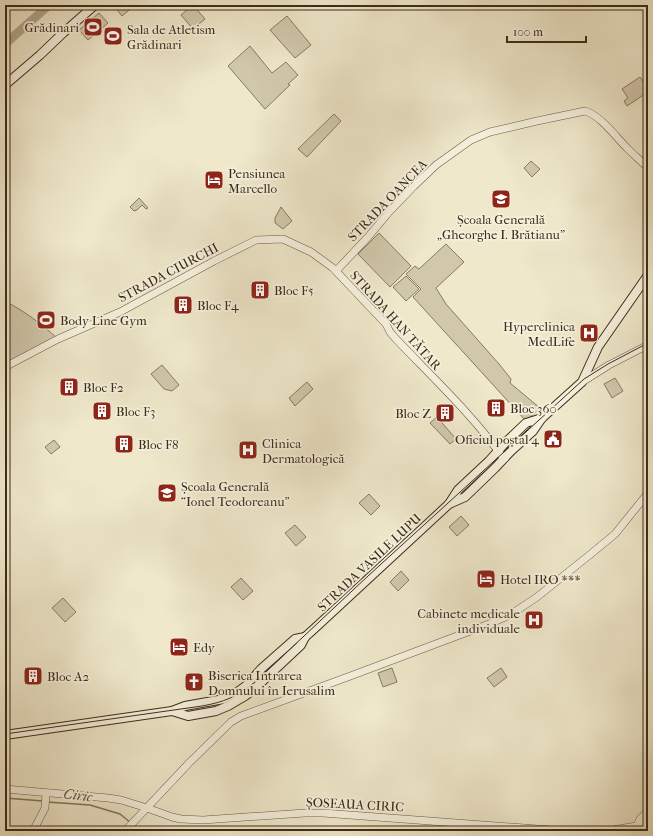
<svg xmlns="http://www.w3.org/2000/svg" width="653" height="836" font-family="'IM FELL French Canon',serif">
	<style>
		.green { fill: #d1c8ac; stroke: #877a62 }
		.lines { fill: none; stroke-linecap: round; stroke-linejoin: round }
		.stream { stroke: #83765e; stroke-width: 1.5 }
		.river { stroke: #b2a88e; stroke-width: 9 }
		.tertiary-casing { stroke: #6a5b44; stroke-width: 8 }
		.secondary-casing { stroke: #3d2c17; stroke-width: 10 }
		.tertiary { stroke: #f5f0dd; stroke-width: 7 }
		.secondary { stroke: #f5f0dd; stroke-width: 8 }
		.tram { stroke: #3d2c17; stroke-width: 1 }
		.labels { text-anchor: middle; stroke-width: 3.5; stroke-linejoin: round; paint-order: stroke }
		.poi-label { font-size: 13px; fill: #3d2c17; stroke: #f5f0dd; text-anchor: start }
		.street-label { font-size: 13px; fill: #3d2c17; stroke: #f5f0dd }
		.water-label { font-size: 14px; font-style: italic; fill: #60513b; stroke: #f5f0dd }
	</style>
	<rect width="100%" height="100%" fill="#efe8cb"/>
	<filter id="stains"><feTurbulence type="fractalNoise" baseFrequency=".005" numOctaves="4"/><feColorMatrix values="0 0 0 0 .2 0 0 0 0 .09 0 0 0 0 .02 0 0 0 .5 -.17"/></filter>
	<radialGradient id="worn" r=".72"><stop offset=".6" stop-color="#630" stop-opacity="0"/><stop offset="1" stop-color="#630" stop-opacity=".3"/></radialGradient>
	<!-- green -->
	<g class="green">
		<polygon points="113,5 135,5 122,16"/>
		<polygon points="193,5 205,19 193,29 181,15"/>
		<polygon points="99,13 108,23 88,40 79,30"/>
		<polygon points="287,16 311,45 295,58 270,30"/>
		<polygon points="250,46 272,73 286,62 298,75 288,84 290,85 265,109 228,66"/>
		<polygon points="640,77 648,89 648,92 627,106 624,101 628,98 622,89"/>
		<polygon points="334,114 341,121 307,157 298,149"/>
		<polygon points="531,161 540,169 532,177 524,168"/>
		<polygon points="139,198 148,208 146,209 142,205 137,210 134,211 130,207"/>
		<polygon points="281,207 292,221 283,229 275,223 275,218"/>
		<polygon points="379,233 411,266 390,287 358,254"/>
		<polygon points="446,244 464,262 436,288 446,304 499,364 511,379 510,383 540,408 526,421 413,297 421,289 406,274 415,266 419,269"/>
		<polygon points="406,276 419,289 406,301 393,287"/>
		<path d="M 5,301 C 24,311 42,324 58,339 L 5,367 Z"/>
		<polygon points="162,365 179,385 172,391 164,389 151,374"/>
		<polygon points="615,378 623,391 612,398 604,384"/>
		<polygon points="307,382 313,389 295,406 289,398"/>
		<polygon points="437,417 456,439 450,444 430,423"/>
		<polygon points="54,440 60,447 51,454 45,447"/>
		<polygon points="369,494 380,506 371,515 359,503"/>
		<polygon points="461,516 469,525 457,536 449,527"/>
		<polygon points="295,525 306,537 296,546 285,533"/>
		<polygon points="401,571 409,580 398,591 390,582"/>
		<polygon points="241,578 253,591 243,600 231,587"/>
		<polygon points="63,598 76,612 65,622 52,608"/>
		<polygon points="392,668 397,682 383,687 378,673"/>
		<polygon points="501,668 507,677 494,687 487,678"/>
	</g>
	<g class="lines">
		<!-- stream -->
		<g class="stream">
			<polyline points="5,798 43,801"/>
			<polyline points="47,802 90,805 120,814 131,823"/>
			<polyline points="134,825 142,831"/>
			<polyline points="246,831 289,828 391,830 408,831"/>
		</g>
		<!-- river -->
		<polyline class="river" points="5,44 49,5"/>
		<defs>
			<g id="tertiary">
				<path d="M 336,271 L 368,237 L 389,212 L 414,186 L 436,165 L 471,140 L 490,132 L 537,121 L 585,111 C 600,115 616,137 627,148 C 634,155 641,161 648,168"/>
				<path d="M 5,367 L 58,339 L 120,312 L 214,261 L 256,240 L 283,239 L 311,252 L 333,268 L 386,324 L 390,332 L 395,338 C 432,377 473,415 504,459"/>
				<polyline points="582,382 609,365 648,345"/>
				<polyline points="5,789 108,798 121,800 147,808 172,817 181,819 203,820 305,813 323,813 564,831"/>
				<polyline points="637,826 640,819 648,811"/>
				<polyline points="33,831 45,808 46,793"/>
				<polyline points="125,831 189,763 231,722 241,716 345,678 489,624 510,615 537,597 592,553 615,534 648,493"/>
				<polyline points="607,831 648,824"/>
			</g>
			<g id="secondary">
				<polyline points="5,6 6,5"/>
				<polyline points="5,85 40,55 63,33 95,5"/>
				<polyline points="449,504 465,497 495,468 511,451 533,431 542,418 582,382 598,347 648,275"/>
				<polyline points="172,711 188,716 216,711 228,706 245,696 253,690 301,645 305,637 315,628 449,504 458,490 489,461 505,443 526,423 542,418"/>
				<polyline points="5,735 172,711 185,706 224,699 236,693 247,685 261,669 295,639 305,637"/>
			</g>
		</defs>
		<!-- tertiary casing -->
		<use href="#tertiary" class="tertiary-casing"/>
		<!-- secondary casing -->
		<use href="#secondary" class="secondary-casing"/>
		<!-- tertiary -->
		<use href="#tertiary" class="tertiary"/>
		<!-- secondary -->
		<use href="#secondary" class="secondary"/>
		<!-- tram -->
		<path class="tram" d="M 5,734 L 202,706 C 224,702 237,697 255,682 L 368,576 L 584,379 L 608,364 L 648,343"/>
	</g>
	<!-- icons -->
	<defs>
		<symbol id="stadium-square" viewBox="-11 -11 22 22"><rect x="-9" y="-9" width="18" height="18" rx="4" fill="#8f2418" stroke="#f5f0dd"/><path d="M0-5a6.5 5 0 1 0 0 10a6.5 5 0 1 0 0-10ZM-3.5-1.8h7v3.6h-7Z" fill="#fff"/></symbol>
		<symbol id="hotel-square" viewBox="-11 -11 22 22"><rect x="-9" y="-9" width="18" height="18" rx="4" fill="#8f2418" stroke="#f5f0dd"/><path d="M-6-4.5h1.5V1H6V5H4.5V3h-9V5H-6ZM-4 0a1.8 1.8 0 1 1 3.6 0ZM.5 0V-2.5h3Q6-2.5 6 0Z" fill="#fff"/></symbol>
		<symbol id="school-square" viewBox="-11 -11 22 22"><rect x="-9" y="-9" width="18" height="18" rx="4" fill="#8f2418" stroke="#f5f0dd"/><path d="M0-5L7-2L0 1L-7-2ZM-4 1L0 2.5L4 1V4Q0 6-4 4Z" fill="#fff"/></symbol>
		<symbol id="building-square" viewBox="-11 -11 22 22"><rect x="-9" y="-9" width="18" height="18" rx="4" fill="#8f2418" stroke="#f5f0dd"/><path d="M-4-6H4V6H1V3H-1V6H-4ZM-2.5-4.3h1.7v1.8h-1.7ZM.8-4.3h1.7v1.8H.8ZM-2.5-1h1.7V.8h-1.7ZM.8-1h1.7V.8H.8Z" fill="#fff"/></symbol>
		<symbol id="hospital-square" viewBox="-11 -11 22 22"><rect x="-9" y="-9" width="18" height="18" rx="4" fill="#8f2418" stroke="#f5f0dd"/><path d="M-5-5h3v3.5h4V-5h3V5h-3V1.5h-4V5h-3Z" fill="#fff"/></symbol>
		<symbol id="civic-square" viewBox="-11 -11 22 22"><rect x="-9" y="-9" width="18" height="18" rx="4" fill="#8f2418" stroke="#f5f0dd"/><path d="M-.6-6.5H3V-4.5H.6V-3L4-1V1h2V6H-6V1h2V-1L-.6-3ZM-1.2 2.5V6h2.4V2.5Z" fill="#fff"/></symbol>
		<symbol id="church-square" viewBox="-11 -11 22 22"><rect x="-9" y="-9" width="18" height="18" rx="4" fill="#8f2418" stroke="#f5f0dd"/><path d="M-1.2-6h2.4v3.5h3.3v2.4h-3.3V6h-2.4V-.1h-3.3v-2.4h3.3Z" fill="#fff"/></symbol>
	</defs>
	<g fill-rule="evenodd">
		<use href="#stadium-square" x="82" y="16" width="22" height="22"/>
		<use href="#stadium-square" x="102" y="25" width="22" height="22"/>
		<use href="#hotel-square" x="203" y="169" width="22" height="22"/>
		<use href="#school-square" x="490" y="188" width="22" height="22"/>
		<use href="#building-square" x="249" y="279" width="22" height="22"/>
		<use href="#building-square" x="172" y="294" width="22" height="22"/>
		<use href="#stadium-square" x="35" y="309" width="22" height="22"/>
		<use href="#hospital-square" x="578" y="322" width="22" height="22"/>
		<use href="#building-square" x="58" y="376" width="22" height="22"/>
		<use href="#building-square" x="485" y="397" width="22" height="22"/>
		<use href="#building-square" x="91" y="400" width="22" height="22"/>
		<use href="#building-square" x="434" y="402" width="22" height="22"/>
		<use href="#civic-square" x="542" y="428" width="22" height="22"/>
		<use href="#building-square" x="113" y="433" width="22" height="22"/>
		<use href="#hospital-square" x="237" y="439" width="22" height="22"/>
		<use href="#school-square" x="156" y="482" width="22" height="22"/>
		<use href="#hotel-square" x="475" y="568" width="22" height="22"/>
		<use href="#hospital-square" x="523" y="609" width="22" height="22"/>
		<use href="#hotel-square" x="168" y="636" width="22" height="22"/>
		<use href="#building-square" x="22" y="665" width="22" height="22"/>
		<use href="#church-square" x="183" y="671" width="22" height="22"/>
	</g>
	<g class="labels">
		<!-- poi labels -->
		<g class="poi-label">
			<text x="79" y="32" text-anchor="end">Grădinari</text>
			<text x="127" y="34">Sala de Atletism<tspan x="127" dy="15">Grădinari</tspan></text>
			<text x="228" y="178">Pensiunea<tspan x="228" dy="15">Marcello</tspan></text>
			<text x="501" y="224" text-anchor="middle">Școala Generală<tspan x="501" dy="15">„Gheorghe I. Brătianu”</tspan></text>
			<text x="274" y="295">Bloc F5</text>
			<text x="197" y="310">Bloc F4</text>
			<text x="60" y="325">Body Line Gym</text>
			<text x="575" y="331" text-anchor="end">Hyperclinica<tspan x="575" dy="15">MedLife</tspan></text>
			<text x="83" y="392">Bloc F2</text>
			<text x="510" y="413">Bloc 360</text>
			<text x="116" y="416">Bloc F3</text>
			<text x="431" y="418" text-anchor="end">Bloc Z</text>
			<text x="539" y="444" text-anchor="end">Oficiul poștal 4</text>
			<text x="262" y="448">Clinica<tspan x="262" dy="15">Dermatologică</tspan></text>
			<text x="138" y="449">Bloc F8</text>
			<text x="181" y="491">Școala Generală<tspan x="181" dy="15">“Ionel Teodoreanu”</tspan></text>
			<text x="500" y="584">Hotel IRO ***</text>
			<text x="520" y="618" text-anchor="end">Cabinete medicale<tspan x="520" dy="15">individuale</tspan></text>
			<text x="193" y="652">Edy</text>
			<text x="208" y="680">Biserica Intrarea<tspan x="208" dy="15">Domnului în Ierusalim</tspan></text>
			<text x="47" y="681">Bloc A2</text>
		</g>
		<!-- street labels -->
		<g class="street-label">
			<text transform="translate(387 200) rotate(-46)" y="5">STRADA OANCEA</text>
			<text transform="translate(168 272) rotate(-28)" y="5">STRADA CIURCHI</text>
			<text transform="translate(396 320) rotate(48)" y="5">STRADA HAN TĂTAR</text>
			<text transform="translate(369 562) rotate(-43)" y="5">STRADA VASILE LUPU</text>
			<text transform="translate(355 804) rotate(3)" y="5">ȘOSEAUA CIRIC</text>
		</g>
		<!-- water labels -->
		<g class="water-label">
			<text transform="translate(78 795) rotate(7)" y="5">Ciric</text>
		</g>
	</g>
	<!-- margin -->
	<rect width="653" height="836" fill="none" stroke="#efe8cb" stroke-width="20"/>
	<rect x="6" y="6" width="641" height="824" fill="none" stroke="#3d2c17" stroke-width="2"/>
	<rect x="10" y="10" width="633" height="816" fill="none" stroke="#3d2c17"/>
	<!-- scale -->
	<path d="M507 36v6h79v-6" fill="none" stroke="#3d2c17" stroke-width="2"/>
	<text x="513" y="36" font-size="12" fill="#3d2c17" stroke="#f5f0dd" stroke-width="3" paint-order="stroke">100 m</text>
	<rect width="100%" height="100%" filter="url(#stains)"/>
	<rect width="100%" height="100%" fill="url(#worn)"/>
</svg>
